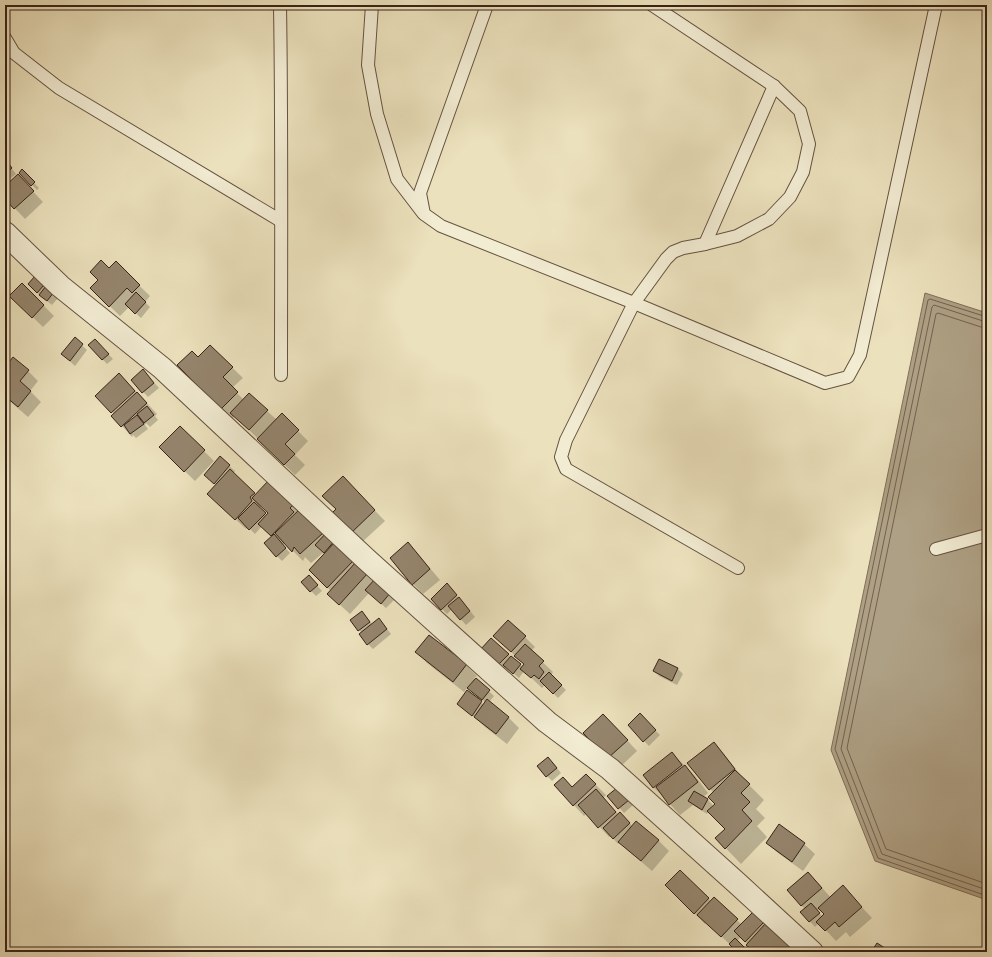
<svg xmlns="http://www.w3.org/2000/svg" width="992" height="957" font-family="'IM FELL DW Pica',serif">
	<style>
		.water { fill: #aea084; stroke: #7f6e58 }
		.shadow { fill: #0003; fill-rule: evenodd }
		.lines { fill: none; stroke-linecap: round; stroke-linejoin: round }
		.shore { stroke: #73614e; stroke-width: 1 }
		.building { fill: #95856d; stroke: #382217 }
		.service-casing { stroke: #655240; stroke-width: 14 }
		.minor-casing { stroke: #655240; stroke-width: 24 }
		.service { stroke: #f2ecd3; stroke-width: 12 }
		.minor { stroke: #f2ecd3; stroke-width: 22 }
	</style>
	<rect width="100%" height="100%" fill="#ebe1bc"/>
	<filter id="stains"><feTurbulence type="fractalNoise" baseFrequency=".005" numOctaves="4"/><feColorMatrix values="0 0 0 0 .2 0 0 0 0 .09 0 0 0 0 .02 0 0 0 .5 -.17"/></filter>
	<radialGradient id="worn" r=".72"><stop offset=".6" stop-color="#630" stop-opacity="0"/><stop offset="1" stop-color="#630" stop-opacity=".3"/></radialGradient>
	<!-- water -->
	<polygon class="water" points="925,293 987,313 987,900 875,861 831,750"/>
	<!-- shadow -->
	<g class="shadow">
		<polygon points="5,160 16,174 5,183"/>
		<polygon points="22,171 39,188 37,190 20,173"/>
		<polygon points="28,186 43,202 25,219 5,198 5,187"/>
		<polygon points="116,263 150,296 145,302 150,307 141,318 129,307 120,316 91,288"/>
		<polygon points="35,278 46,288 58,298 52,305 42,297 29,284"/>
		<polygon points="22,284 54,316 43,327 11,296"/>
		<polygon points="75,339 87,350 75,366 62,354"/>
		<polygon points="95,340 113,359 107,364 89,345"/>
		<polygon points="210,346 243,378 232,388 244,400 267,411 277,420 282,415 308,441 295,455 305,465 295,475 235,416 232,419 178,365 198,358"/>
		<polygon points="5,368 28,371 38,381 30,391 41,402 28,417 5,397"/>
		<polygon points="148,376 159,388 148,397 132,380"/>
		<polygon points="130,385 157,414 155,416 158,420 150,427 146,423 145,425 148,429 136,438 133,435 132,437 122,426 114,414 97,396"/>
		<polygon points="180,427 214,461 195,481 171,458"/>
		<path d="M 220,458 L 235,471 L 233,474 L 256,495 L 270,480 L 396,598 L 386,608 L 369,593 L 350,614 L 339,604 L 331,591 L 310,570 L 325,553 L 324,552 L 311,563 L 305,557 L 303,561 L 285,543 L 283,545 L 290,553 L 282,561 L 277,556 L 273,537 L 262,526 L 255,534 L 248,527 L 246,529 L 219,504 L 216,485 L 210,480 ZM 262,506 L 269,513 L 267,516 L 260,510 L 260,508 Z"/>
		<polygon points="353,488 385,521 360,544 337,509"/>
		<polygon points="408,544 418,554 440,580 423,594 413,584"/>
		<polygon points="314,582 322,591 316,596 311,591"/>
		<polygon points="446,585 462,601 475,617 466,625 452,609 447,614 432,599"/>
		<polygon points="362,612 373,625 384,625 391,634 373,649 368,644 362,633 359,630"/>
		<polygon points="429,636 466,665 477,676 474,678 494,696 489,702 509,718 519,728 507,744 485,727 477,719 463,709 458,704 468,692 484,705 486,703 468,687 464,692 427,663 417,652"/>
		<polygon points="494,636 525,637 535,647 531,651 553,672 551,675 566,690 558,698 545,685 542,688 524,671 519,678 506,667 503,670 486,655 491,639 523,667 525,665"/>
		<polygon points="678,669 683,674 677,685 659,676 654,671"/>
		<polygon points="640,715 660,735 649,746 644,741"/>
		<polygon points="613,725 637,751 619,768 585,733"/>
		<polygon points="714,743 724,754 744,780 764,800 756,809 765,818 757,826 767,837 741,864 716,838 726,828 709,811 707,814 693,805 680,815 670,804 665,798 654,788 644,775 672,753 695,776 708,793 703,797 708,800 713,805 710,809 716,804 714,793 710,789"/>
		<polygon points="553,763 561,773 552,781 547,776"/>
		<polygon points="586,775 606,795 603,798 619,815 620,813 632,826 636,822 659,841 669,851 652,871 630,852 620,842 618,844 611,836 609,837 587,813 584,816 555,785 572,788"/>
		<polygon points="623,793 633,805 624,813 609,796"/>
		<polygon points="779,826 804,844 815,854 803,871 778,853 767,843"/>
		<polygon points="680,871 711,901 714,898 741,924 753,913 765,925 766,924 797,952 753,952 754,951 741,937 737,941 747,952 738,952 706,922 705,924 666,885"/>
		<path d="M 818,883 L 831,898 L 843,887 L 872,918 L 850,937 L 846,932 L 836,941 L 819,923 L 815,927 L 801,912 L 805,909 L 801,905 ZM 820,908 L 825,914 L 823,917 L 817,911 Z"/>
	</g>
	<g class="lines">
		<!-- shore -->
		<g class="shore">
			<polyline points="987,317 930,299 928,300 835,749 878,858 987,896"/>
			<polyline points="987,322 983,321 934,305 932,307 841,749 882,854 987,890"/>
			<polyline points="987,328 981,327 938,313 936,314 847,748 886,849 987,884"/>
		</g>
	</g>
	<!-- building -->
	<g class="building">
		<polygon points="5,159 12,168 5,174"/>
		<polygon points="22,169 35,182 31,186 19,173"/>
		<polygon points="18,174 34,191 14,209 5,199 5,186"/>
		<polygon points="101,260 109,268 116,261 140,285 132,293 127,288 109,307 90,288 98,280 90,272"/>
		<polygon points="35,276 44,285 37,293 28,284"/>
		<polygon points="22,283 44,305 32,318 9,296"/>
		<polygon points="46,286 54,292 47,301 39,295"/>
		<polygon points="136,292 146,302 135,314 125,304"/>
		<polygon points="75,337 83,344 70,361 61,354"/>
		<polygon points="95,339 109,354 102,360 88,345"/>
		<polygon points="210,345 233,367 223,377 238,392 221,409 177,365 192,351 198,357"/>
		<polygon points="13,357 29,370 20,381 31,391 18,407 5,396 5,367"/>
		<polygon points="143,369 154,383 142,393 131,380"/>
		<polygon points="119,373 135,391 111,413 95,396"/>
		<polygon points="137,392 147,403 121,427 111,416"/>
		<polygon points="249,393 268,410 249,430 230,413"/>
		<polygon points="147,406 154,415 144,423 137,414"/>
		<polygon points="282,413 299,430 285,444 295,454 284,465 257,439"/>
		<polygon points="137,415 144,424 130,434 124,425"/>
		<polygon points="180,426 205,450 184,472 159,447"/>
		<polygon points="220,456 230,465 214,484 204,475"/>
		<polygon points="230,469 255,493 250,497 252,501 235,520 207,494"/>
		<polygon points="343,476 375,510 349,535 330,515 336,509 322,496"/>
		<polygon points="270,479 295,503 290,508 294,512 271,536 258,524 268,513 252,498"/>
		<polygon points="254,502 266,513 249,530 238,518"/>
		<polygon points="301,508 323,533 300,554 294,547 292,552 275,533"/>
		<polygon points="327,532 336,539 324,553 315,545"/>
		<polygon points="274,534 286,548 276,557 264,543"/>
		<polygon points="335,542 354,560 327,588 309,570"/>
		<polygon points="408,542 430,569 412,585 390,558"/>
		<polygon points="356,562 368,573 339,605 327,594"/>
		<polygon points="309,575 318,585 310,592 301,582"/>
		<polygon points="376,578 391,592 381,604 365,590"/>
		<polygon points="447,583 457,595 441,610 431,599"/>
		<polygon points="459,597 470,611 460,620 448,606"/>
		<polygon points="362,611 370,622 358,631 350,620"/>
		<polygon points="379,618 387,629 367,645 359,634"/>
		<polygon points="508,620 526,636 511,652 493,636"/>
		<polygon points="429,635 467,664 453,682 415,652"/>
		<polygon points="491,638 509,654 497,666 480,650"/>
		<polygon points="525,644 544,661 539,666 544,672 539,679 534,675 531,678 520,669 524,664 514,656"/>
		<polygon points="511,656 521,664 513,674 503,665"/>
		<polygon points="659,659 678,668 672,681 653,671"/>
		<polygon points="549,672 562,685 553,694 540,681"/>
		<polygon points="476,678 490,690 482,700 467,688"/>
		<polygon points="467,690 482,701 472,716 457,704"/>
		<polygon points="487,699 509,717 496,734 474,717"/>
		<polygon points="640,713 656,730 643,742 628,725"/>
		<polygon points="603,714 628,740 608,758 583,733"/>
		<polygon points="714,742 735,769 709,790 687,763"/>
		<polygon points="672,752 682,765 653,788 643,775"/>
		<polygon points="548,757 557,768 546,777 537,766"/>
		<polygon points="685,765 698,782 669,805 656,787"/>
		<polygon points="735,770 750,784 741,793 750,802 742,810 752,821 725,849 715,838 725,829 707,811 715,804 708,797"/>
		<polygon points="586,774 596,784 573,806 554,785 563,777 572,787"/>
		<polygon points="618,787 629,800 618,809 607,796"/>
		<polygon points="596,789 616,812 598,828 578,805"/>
		<polygon points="694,791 708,799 702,810 688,801"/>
		<polygon points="620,812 630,823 613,839 603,828"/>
		<polygon points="636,821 659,840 641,861 618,842"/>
		<polygon points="779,824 805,843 792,862 766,843"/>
		<polygon points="680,870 709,898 694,914 665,885"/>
		<polygon points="808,872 822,888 801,906 787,890"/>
		<polygon points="843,885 862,907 839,927 835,922 825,931 816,922 824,914 818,908"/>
		<polygon points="714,897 738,919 721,937 697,915"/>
		<polygon points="811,903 820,913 809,922 800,912"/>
		<polygon points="753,912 764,922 745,942 734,931"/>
		<polygon points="766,923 798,952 752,952 753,951 746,945"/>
		<polygon points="735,938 748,951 747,952 737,952 729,944"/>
		<polygon points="877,943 891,952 871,952"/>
		<polygon points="953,947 958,952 947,952"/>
	</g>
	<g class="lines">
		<defs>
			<g id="service">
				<path d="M 280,5 C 282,128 281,252 281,375"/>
				<polyline points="372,5 368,65 377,114 397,179 423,213"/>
				<polyline points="487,5 420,193 424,214 441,226 634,303 825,383 848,377 860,355 936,5"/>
				<polyline points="652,5 774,86 800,111 809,144 803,172 790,197 769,219 737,236 705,244 683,248 673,252 666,259 634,303 566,440 561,457 566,469 738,568"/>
				<polyline points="5,38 14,53 59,88 281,221"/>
				<polyline points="705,244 774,86"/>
				<polyline points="936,549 987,535"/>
			</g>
			<polyline id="minor" points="5,233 60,286 162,368 366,559 547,722 610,769 739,885 812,952"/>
		</defs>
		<!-- service casing -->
		<use href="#service" class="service-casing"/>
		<!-- minor casing -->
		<use href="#minor" class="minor-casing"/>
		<!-- service -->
		<use href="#service" class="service"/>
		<!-- minor -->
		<use href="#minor" class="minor"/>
	</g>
	<!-- margin -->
	<rect width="992" height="957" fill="none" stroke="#ebe1bc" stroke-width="20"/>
	<rect x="6" y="6" width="980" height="945" fill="none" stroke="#382217" stroke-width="2"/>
	<rect x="10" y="10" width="972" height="937" fill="none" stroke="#382217"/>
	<rect width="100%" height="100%" filter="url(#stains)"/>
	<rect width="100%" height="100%" fill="url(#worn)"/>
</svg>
